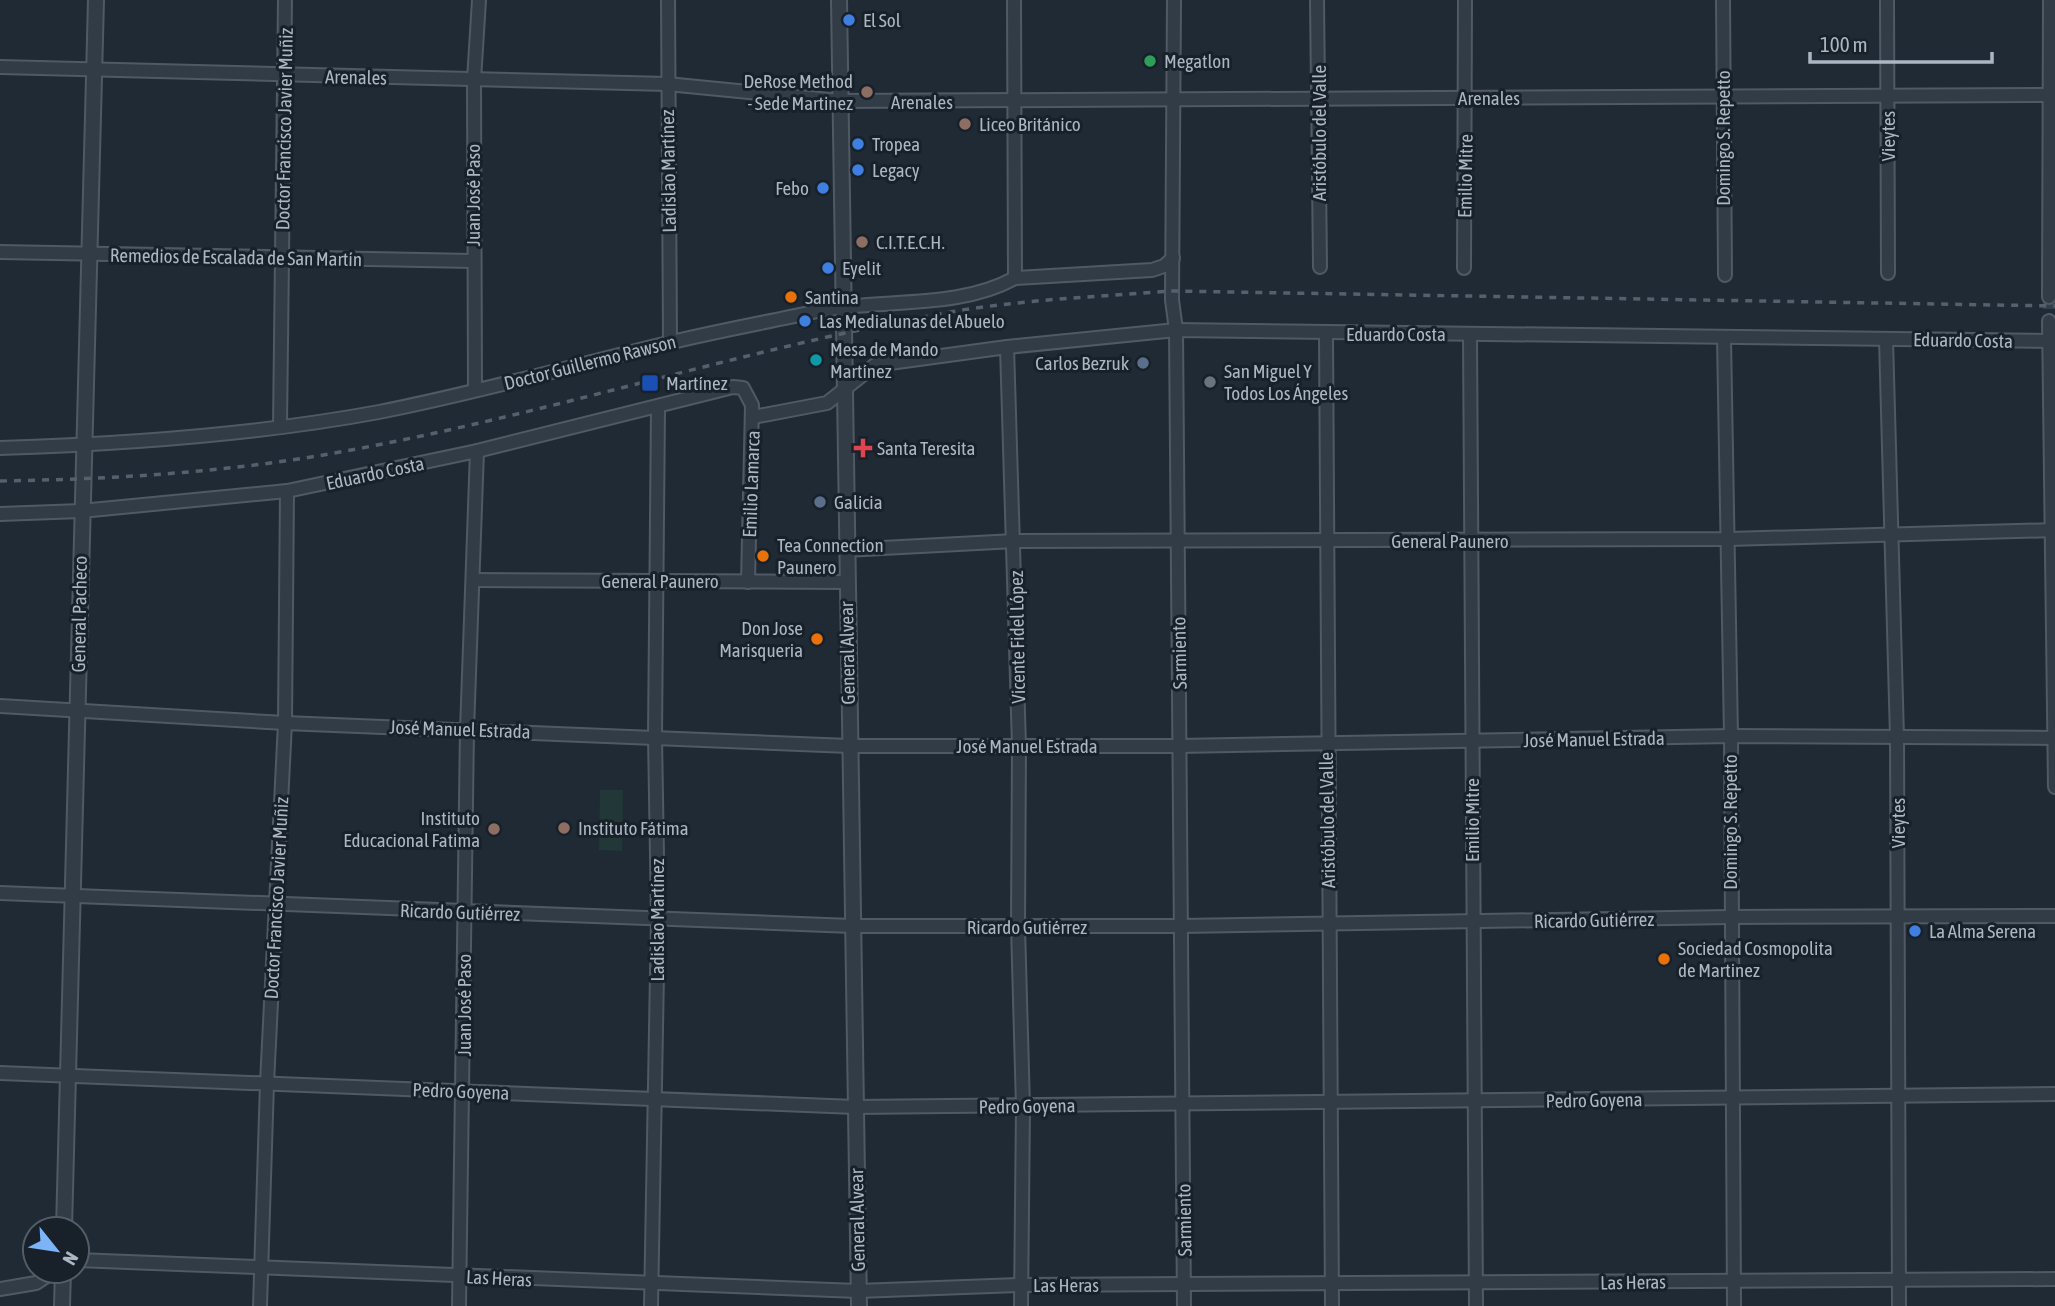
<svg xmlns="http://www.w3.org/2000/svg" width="2055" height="1306" font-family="'Asap Condensed',sans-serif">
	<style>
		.green { fill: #223737 }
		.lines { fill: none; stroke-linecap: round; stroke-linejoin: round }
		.minor-tunnel { stroke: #343f4a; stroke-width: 12; stroke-dasharray: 12 6; stroke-linecap: butt }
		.minor-casing { stroke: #505964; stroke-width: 16 }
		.tertiary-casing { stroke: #505964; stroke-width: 18 }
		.minor { stroke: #323c46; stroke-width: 12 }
		.tertiary { stroke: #323c46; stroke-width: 14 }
		.rail { stroke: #54606d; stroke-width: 3.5; stroke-dasharray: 7 7; stroke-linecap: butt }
		.shop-dot { fill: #3f7fe0; stroke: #18212a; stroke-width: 2.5 }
		.leisure-dot { fill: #2e9e5b; stroke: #18212a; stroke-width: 2.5 }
		.education-dot { fill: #8d6e63; stroke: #18212a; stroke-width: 2.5 }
		.food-dot { fill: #e8710a; stroke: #18212a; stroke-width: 2.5 }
		.culture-dot { fill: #0f9aa8; stroke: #18212a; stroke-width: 2.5 }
		.service-dot { fill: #5c6f8a; stroke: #18212a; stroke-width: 2.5 }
		.worship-dot { fill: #6b7280; stroke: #18212a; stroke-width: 2.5 }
		.transit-dot { fill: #1a4fb4; stroke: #18212a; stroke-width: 2.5 }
		.health-dot { fill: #e0444e; stroke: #18212a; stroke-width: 2.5 }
		.labels { text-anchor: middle; stroke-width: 6; stroke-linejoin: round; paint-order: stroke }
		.poi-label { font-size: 19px; fill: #acb6c3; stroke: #18212a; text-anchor: start }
		.street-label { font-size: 19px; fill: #acb6c3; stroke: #18212a }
	</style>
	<rect width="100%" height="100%" fill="#1f2a35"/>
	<!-- green -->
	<polygon class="green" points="600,790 623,790 622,851 599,850"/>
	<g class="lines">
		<!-- minor-tunnel -->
		<polyline class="minor-tunnel" points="2049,297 2049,321"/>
		<defs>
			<g id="minor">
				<polyline points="668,0 670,342"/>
				<polyline points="1014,0 1015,278"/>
				<polyline points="1174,0 1172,300 1176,330 1184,1306"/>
				<polyline points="1317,0 1320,267"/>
				<polyline points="1723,0 1725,275"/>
				<polyline points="1887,0 1888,273"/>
				<polyline points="0,67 667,84 840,101 2055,95"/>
				<polyline points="0,252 473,261"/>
				<polyline points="1464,268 1465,0"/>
				<polyline points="2049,297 2050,0"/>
				<polyline points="2049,321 2055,787"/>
				<polyline points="1326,334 1332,1306"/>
				<polyline points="1470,335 1476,1306"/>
				<polyline points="1724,338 1731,736 1734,1306"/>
				<polyline points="1886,339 1897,737 1899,1306"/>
				<polyline points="1007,347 1019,746 1018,927 1023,1107 1021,1306"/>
				<polyline points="475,390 474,80 479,0"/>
				<polyline points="753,417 827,403 875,365 1007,347 1176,330 2055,341"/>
				<polyline points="280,427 285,0"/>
				<path d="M 0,448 C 126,444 255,435 379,412 C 476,393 572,366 668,343 C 717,331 768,322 818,311 C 882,298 957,310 1015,278 L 1152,270 L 1164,266 L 1173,258"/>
				<polyline points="0,514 81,511 287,491 477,451 733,387 743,388 752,405 748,582"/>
				<polyline points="845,550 1015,541 1729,539 2055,530"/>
				<polyline points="475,580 846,582"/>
				<polyline points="0,706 285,723 849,746 1179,746 1731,736 2055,738"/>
				<polyline points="0,893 852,926 1181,926 1730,917 2055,916"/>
				<polyline points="0,1073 855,1107 2055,1094"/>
				<polyline points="77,1260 858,1291 1021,1285 2055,1279"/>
				<polyline points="0,1289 36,1283 54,1271"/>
				<polyline points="260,1306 267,1083 285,723 287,491"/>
				<polyline points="459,1306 467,730 477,451"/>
				<polyline points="651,1306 658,918 655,736 658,408"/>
			</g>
			<g id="tertiary">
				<polyline points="839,0 859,1306"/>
				<polyline points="64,1229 96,0"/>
				<polyline points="62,1306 63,1271"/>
			</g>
		</defs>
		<!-- minor casing -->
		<use href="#minor" class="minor-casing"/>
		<!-- tertiary casing -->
		<use href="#tertiary" class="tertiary-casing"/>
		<!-- minor -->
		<use href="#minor" class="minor"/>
		<!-- tertiary -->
		<use href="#tertiary" class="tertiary"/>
		<!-- rail -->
		<path class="rail" d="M 0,481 C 118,479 235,472 351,450 C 547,414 738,351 934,315 C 1012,300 1092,297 1172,291 L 2055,306"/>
	</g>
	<!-- markers -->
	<g class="shop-dot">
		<circle cx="849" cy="20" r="7"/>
		<circle cx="858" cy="144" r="7"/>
		<circle cx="858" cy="170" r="7"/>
		<circle cx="823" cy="188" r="7"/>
		<circle cx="828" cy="268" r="7"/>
		<circle cx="805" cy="321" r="7"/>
		<circle cx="1915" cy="931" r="7"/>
	</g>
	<circle class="leisure-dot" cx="1150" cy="61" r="7"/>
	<g class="education-dot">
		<circle cx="867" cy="92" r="7"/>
		<circle cx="965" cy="124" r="7"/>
		<circle cx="862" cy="242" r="7"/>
		<circle cx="564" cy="828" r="7"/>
		<circle cx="494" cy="829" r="7"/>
	</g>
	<g class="food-dot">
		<circle cx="791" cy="297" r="7"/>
		<circle cx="763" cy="556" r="7"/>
		<circle cx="817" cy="639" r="7"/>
		<circle cx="1664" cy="959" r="7"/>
	</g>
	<circle class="culture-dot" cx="816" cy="360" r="7"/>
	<g class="service-dot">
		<circle cx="1143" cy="363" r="7"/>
		<circle cx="820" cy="502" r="7"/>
	</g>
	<circle class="worship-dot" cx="1210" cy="382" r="7"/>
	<rect class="transit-dot" x="641" y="374" width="18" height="18" rx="3.5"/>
	<path class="health-dot" d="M859.5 437.5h7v7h7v7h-7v7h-7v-7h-7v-7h7z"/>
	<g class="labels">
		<!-- poi labels -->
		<g class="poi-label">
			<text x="863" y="27">El Sol</text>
			<text x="1164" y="68">Megatlon</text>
			<text x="853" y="88" text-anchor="end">DeRose Method<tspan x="853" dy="22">- Sede Martinez</tspan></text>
			<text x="979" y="131">Liceo Británico</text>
			<text x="872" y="151">Tropea</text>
			<text x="872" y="177">Legacy</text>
			<text x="809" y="195" text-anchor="end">Febo</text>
			<text x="876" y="249">C.I.T.E.C.H.</text>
			<text x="842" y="275">Eyelit</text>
			<text x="805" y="304">Santina</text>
			<text x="819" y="328">Las Medialunas del Abuelo</text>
			<text x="830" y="356">Mesa de Mando<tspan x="830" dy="22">Martínez</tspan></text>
			<text x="1129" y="370" text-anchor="end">Carlos Bezruk</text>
			<text x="1224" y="378">San Miguel Y<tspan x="1224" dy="22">Todos Los Ángeles</tspan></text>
			<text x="666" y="390">Martínez</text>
			<text x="877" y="455">Santa Teresita</text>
			<text x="834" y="509">Galicia</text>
			<text x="777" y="552">Tea Connection<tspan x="777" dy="22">Paunero</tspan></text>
			<text x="803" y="635" text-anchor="end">Don Jose<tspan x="803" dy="22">Marisqueria</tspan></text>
			<text x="480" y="825" text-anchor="end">Instituto<tspan x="480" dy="22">Educacional Fatima</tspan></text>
			<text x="578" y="835">Instituto Fátima</text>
			<text x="1929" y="938">La Alma Serena</text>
			<text x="1678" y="955">Sociedad Cosmopolita<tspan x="1678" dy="22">de Martinez</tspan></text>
		</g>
		<!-- street labels -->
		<g class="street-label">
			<text transform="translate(356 77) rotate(1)" y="7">Arenales</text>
			<text x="1489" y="105">Arenales</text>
			<text x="922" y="109">Arenales</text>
			<text transform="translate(284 129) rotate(-89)" y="7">Doctor Francisco Javier Muñiz</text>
			<text transform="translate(1319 133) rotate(-90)" y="7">Aristóbulo del Valle</text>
			<text transform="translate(1888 136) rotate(-90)" y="7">Vieytes</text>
			<text transform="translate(1723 138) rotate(-90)" y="7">Domingo S. Repetto</text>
			<text transform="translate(668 171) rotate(-91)" y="7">Ladislao Martínez</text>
			<text transform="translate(1465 176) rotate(-89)" y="7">Emilio Mitre</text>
			<text transform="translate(473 195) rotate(-90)" y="7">Juan José Paso</text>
			<text transform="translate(236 257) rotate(1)" y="7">Remedios de Escalada de San Martín</text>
			<text x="1396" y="341">Eduardo Costa</text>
			<text transform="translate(1963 340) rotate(1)" y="7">Eduardo Costa</text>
			<text transform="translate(590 362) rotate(-14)" y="7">Doctor Guillermo Rawson</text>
			<text transform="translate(375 473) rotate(-12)" y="7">Eduardo Costa</text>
			<text transform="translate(751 484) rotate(-88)" y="7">Emilio Lamarca</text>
			<text x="1450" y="548">General Paunero</text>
			<text x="660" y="588">General Paunero</text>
			<text transform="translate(79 614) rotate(-89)" y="7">General Pacheco</text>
			<text transform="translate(1017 637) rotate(-91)" y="7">Vicente Fidel López</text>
			<text transform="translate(847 653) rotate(-91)" y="7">General Alvear</text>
			<text transform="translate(1179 653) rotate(-91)" y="7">Sarmiento</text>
			<text transform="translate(460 729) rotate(2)" y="7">José Manuel Estrada</text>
			<text transform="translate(1594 739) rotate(-1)" y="7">José Manuel Estrada</text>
			<text x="1027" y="753">José Manuel Estrada</text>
			<text transform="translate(1327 820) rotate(-91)" y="7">Aristóbulo del Valle</text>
			<text transform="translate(1472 820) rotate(-90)" y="7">Emilio Mitre</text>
			<text transform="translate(1730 822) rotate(-90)" y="7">Domingo S. Repetto</text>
			<text transform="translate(1898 823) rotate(-90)" y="7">Vieytes</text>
			<text transform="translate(276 898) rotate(-87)" y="7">Doctor Francisco Javier Muñiz</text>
			<text transform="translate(460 912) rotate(2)" y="7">Ricardo Gutiérrez</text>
			<text transform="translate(657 920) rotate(-90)" y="7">Ladislao Martínez</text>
			<text transform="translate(1594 920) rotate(-1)" y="7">Ricardo Gutiérrez</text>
			<text x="1027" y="934">Ricardo Gutiérrez</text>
			<text transform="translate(464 1005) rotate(-90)" y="7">Juan José Paso</text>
			<text transform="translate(461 1091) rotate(2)" y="7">Pedro Goyena</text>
			<text transform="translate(1594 1100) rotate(-1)" y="7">Pedro Goyena</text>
			<text transform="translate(1027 1106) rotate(-1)" y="7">Pedro Goyena</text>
			<text transform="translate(857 1220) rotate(-91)" y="7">General Alvear</text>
			<text transform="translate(1184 1220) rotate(-91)" y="7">Sarmiento</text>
			<text transform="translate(499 1278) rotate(3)" y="7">Las Heras</text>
			<text transform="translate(1633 1282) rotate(-1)" y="7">Las Heras</text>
			<text x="1066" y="1292">Las Heras</text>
		</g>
	</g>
	<!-- north arrow -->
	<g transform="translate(56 1250) rotate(120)"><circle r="33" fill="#18212a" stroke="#535d67" stroke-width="2"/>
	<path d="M0-5L12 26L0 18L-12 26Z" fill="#7db3f7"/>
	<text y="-10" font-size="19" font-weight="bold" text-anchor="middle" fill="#acb6c3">N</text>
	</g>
	<!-- scale -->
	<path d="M1810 52v10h182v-10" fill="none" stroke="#acb6c3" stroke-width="3.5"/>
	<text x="1820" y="52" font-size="21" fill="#acb6c3" stroke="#18212a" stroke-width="5" paint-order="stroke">100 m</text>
</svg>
